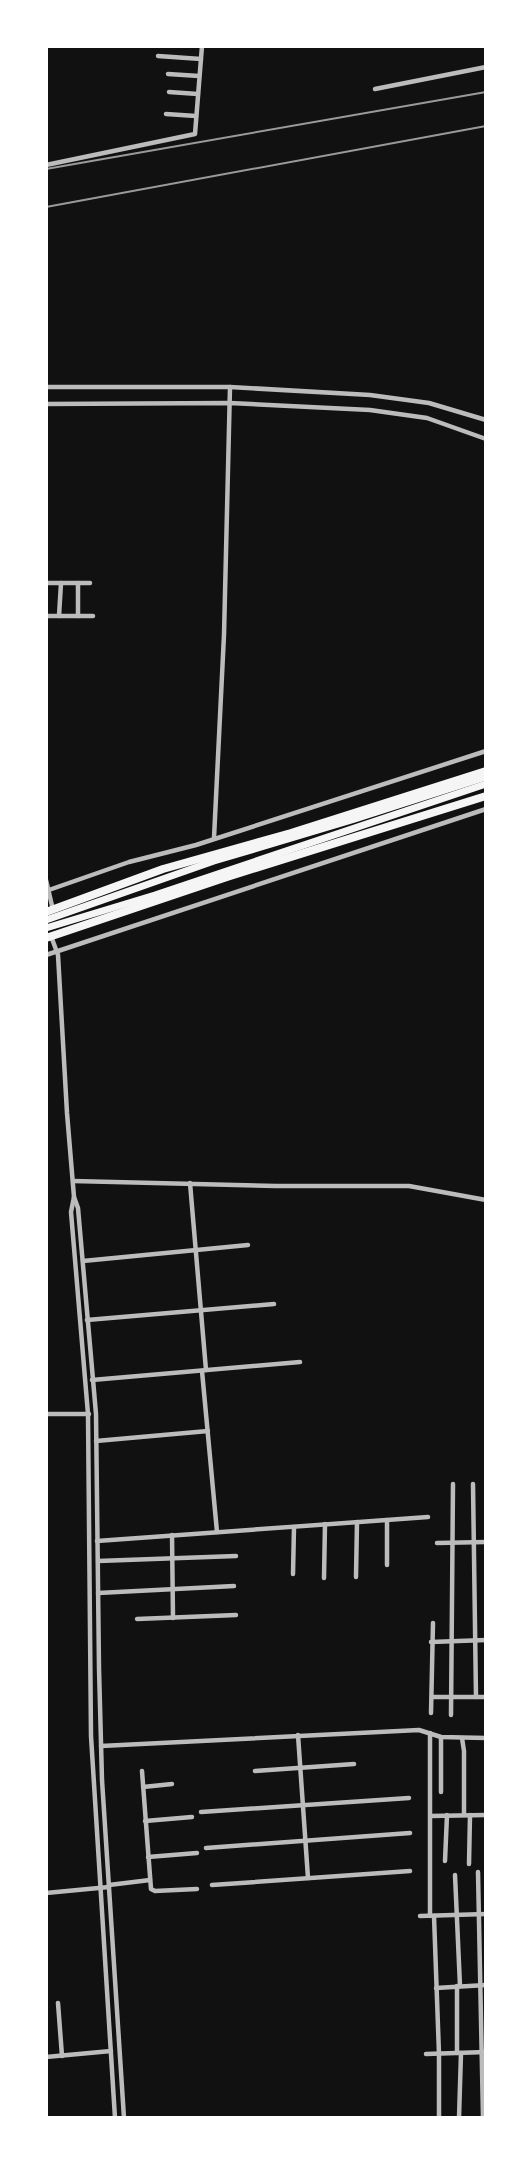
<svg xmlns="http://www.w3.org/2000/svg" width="532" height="2164" font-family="'Golos Text',sans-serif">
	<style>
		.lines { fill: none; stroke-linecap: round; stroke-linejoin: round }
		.minor { stroke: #bcbcbc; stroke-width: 4.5 }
		.secondary { stroke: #f5f5f5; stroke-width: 7 }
		.trunk { stroke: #f5f5f5; stroke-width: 8 }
		.rail { stroke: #9a9a9a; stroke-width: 2 }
	</style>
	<rect width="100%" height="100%" fill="#111"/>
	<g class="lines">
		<!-- minor -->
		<g class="minor">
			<polyline points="158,56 201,59"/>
			<polyline points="168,74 199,76"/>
			<polyline points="375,89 486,67"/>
			<polyline points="169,92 198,94"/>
			<polyline points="166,114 196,116"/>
			<polyline points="46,165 195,134 202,46"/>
			<polyline points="46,387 230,387 370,395 429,403 486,420"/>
			<polyline points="46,404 230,403 370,410 427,418 486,439"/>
			<polyline points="46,583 90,583"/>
			<polyline points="78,583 78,616"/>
			<polyline points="46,616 93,616"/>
			<polyline points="59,616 61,583"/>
			<polyline points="214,838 224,635 230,387"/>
			<polyline points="46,880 53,910"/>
			<polyline points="46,891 129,862 196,845 486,751"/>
			<polyline points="51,936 58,955 67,1113 74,1197 78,1208 96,1414 99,1668 102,1780 124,2118"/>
			<polyline points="46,955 486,809"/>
			<polyline points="73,1181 276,1186 409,1186 486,1200"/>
			<polyline points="190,1183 206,1370"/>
			<polyline points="74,1197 71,1212 88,1414 91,1736 115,2118"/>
			<polyline points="83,1261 248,1245"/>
			<polyline points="87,1320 274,1304"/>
			<polyline points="202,1371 217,1532"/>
			<polyline points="92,1380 300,1362"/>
			<polyline points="46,1414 89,1414"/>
			<polyline points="96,1441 208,1431"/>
			<polyline points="172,1535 173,1618"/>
			<polyline points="97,1541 428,1517"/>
			<polyline points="437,1543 486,1542"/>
			<polyline points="98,1561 236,1556"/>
			<polyline points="387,1565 387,1520"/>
			<polyline points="293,1574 294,1527"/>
			<polyline points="356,1577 357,1522"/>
			<polyline points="324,1578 325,1524"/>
			<polyline points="98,1593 234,1586"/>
			<polyline points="137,1619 236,1615"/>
			<polyline points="431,1642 486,1640"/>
			<polyline points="432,1697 476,1697 473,1484"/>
			<polyline points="476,1697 486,1697"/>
			<polyline points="431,1713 433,1623"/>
			<polyline points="451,1715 453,1484"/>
			<polyline points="298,1735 308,1878"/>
			<polyline points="441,1737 441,1792"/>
			<polyline points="462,1738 464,1751 464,1815"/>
			<polyline points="101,1746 419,1730 441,1737 486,1738"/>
			<polyline points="142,1771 151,1889 155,1891 197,1889"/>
			<polyline points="255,1771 354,1764"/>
			<polyline points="143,1787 172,1784"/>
			<polyline points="201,1812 409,1798"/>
			<polyline points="430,1816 486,1815"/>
			<polyline points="145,1821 192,1817"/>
			<polyline points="206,1848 410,1833"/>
			<polyline points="148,1857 197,1853"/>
			<polyline points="445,1861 447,1815"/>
			<polyline points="469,1864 470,1815"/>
			<polyline points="478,1872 483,2118"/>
			<polyline points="455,1875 460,1986"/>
			<polyline points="109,1885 150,1880"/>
			<polyline points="212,1885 410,1871"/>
			<polyline points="46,1893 109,1887"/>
			<polyline points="420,1916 486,1914"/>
			<polyline points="430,1916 430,1733"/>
			<polyline points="434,1916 439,2054 439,2118"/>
			<polyline points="457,1986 457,2053"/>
			<polyline points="436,1988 486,1985"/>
			<polyline points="58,2003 62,2056"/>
			<polyline points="426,2054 486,2052"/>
			<polyline points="46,2057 111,2051"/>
			<polyline points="459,2118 461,2053"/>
		</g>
		<!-- secondary -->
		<g class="secondary">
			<polyline points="46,920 214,861 355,819 486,777"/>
			<polyline points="46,928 155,895 486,784"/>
		</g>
		<!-- trunk -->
		<g class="trunk">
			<polyline points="46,912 163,869 291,833 486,771"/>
			<polyline points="46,938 227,877 486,796"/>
		</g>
		<!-- rail -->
		<g class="rail">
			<polyline points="46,169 486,92"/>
			<polyline points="46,207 486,126"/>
		</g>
	</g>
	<!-- border -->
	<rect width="532" height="2164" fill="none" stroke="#ffffff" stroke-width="96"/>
</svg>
